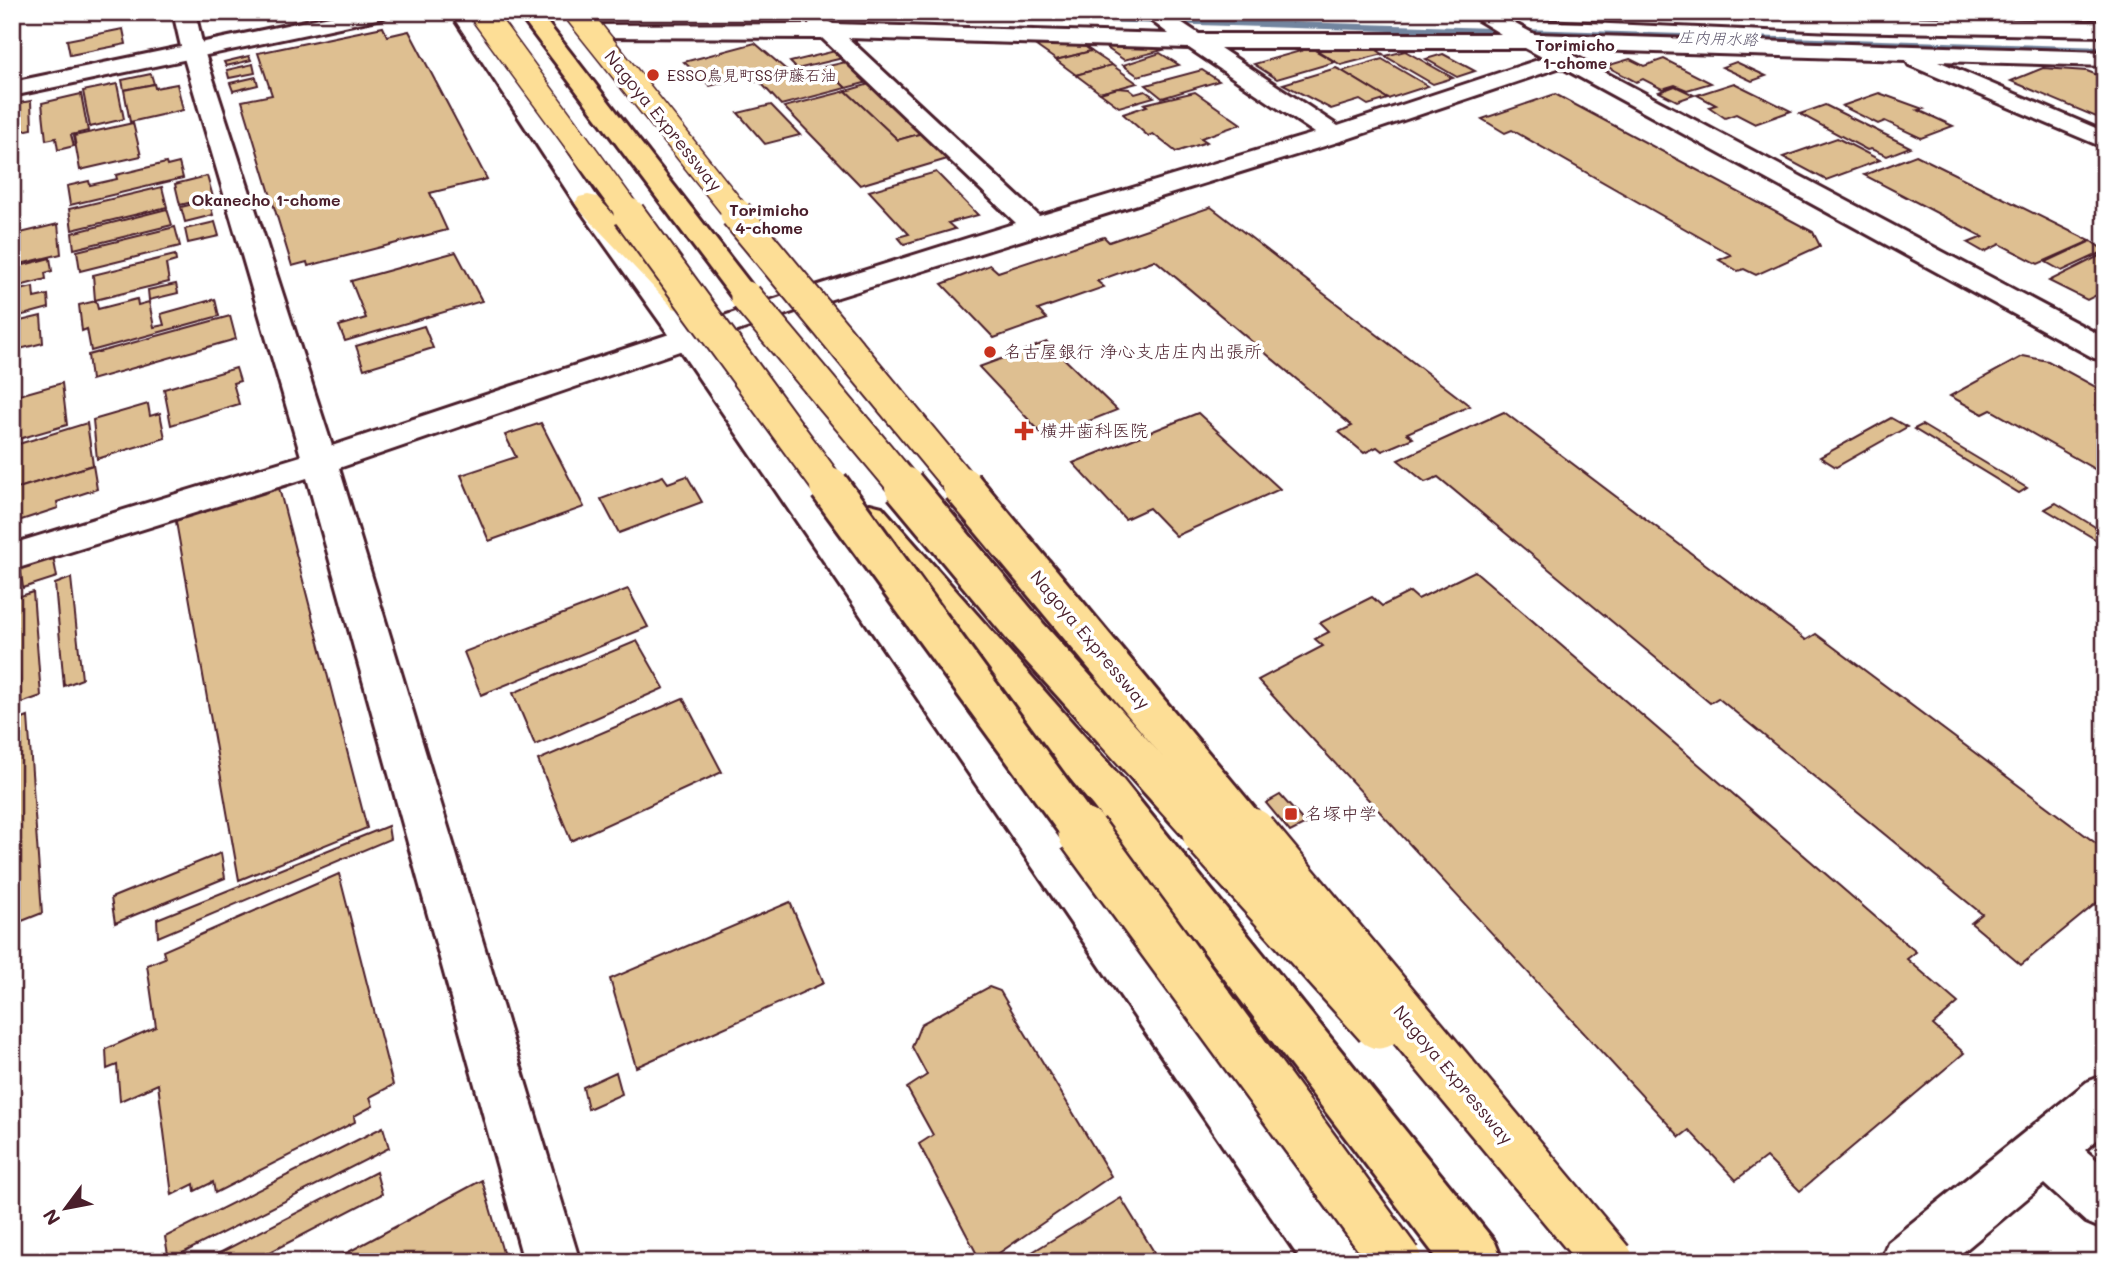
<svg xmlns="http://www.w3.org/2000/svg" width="2117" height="1274" font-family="Mali,'Klee One',sans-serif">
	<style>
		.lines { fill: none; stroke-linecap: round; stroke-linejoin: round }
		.stream { fill: #72859f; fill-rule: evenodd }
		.building { fill: #debf91; stroke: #4a1f2b; stroke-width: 2 }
		.street-casing { stroke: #4a1f2b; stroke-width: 6 }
		.secondary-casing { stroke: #4a1f2b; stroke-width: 6 }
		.highway-casing { stroke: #4a1f2b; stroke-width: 6 }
		.street { fill: #fff; fill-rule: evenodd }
		.secondary { fill: #fff; fill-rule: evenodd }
		.highway { fill: #fdde96; fill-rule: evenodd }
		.highway-bridge-far3-casing { stroke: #4a1f2b; stroke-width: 27; stroke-linecap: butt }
		.highway-bridge-far2-casing { stroke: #4a1f2b; stroke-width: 35; stroke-linecap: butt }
		.highway-bridge-far1-casing { stroke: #4a1f2b; stroke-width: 44; stroke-linecap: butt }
		.highway-bridge-casing { stroke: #4a1f2b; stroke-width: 54; stroke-linecap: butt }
		.highway-bridge-far3 { stroke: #fdde96; stroke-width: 24 }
		.highway-bridge-far2 { stroke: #fdde96; stroke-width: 31 }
		.highway-bridge-far1 { stroke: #fdde96; stroke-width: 38 }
		.highway-bridge { stroke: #fdde96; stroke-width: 49 }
		.poi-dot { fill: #c8321e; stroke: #fff; stroke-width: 2.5 }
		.labels { text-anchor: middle; stroke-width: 7; stroke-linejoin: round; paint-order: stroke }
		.far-water-label { font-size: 16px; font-style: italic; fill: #615a6f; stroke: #fff }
		.far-neighbourhood-label { font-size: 16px; font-weight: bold; fill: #4a1f2b; stroke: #fff }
		.far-poi-label { font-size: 16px; fill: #4a1f2b; stroke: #fff; text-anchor: start }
		.street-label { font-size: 18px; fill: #4a1f2b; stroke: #fff }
		.poi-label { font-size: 18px; fill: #4a1f2b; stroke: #fff; text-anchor: start }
	</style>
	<rect width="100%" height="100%" fill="#fff"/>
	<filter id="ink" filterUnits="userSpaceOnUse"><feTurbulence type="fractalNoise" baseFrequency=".0143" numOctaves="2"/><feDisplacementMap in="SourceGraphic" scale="14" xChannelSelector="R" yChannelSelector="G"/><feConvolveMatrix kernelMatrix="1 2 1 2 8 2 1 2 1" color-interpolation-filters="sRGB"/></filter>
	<g filter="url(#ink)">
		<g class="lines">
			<!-- stream -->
			<polygon class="stream" points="865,12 975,12 2105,47 2105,53 870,15"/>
		</g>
		<!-- building -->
		<g class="building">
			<polygon points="1963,12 1998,12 1980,19"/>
			<polygon points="1998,12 2030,12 2022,15 2015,13 1990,23 1980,19"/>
			<polygon points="2055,12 2074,12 2099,21 2085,27 2047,16"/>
			<polygon points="383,27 387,36 409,31 487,179 430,193 447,230 308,266 307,262 292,266 242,101 272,95 258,53"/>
			<polygon points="123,29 126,44 70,55 67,40"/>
			<polygon points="1054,41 1061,46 1079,42 1091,51 1056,60 1036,46"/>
			<polygon points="755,43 790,73 755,82 747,76 710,86 684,62"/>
			<polygon points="1101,44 1153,44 1163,50 1124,60"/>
			<polygon points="1311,48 1335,62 1277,79 1254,64"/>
			<polygon points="1315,49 1375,49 1383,54 1341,65"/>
			<polygon points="835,51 843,58 797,69 790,62"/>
			<polygon points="1091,51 1112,65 1076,75 1056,60"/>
			<polygon points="1405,51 1453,78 1433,84 1385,56"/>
			<polygon points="1160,53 1179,65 1138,76 1123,65"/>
			<polygon points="1443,54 1475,71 1457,77 1426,59"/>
			<polygon points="249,56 251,60 226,66 224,62"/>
			<polygon points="1382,59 1428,86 1388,99 1342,71"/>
			<polygon points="1630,59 1644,66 1664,59 1711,83 1687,90 1675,85 1662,89 1643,79 1636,82 1606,66"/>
			<polygon points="850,61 872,81 846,88 824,67"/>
			<polygon points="1736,62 1766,76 1752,81 1722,67"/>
			<polygon points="253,64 255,73 229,78 227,70"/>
			<polygon points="1112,65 1137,83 1100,93 1076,75"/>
			<polygon points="824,67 846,88 781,105 761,83"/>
			<polygon points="1336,68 1342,71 1388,99 1368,105 1360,100 1331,109 1283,84"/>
			<polygon points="2043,68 2087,71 2105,78 2105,117 2101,119 2011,81"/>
			<polygon points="1202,70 1219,81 1162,98 1146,85"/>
			<polygon points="151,74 154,84 124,90 122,80"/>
			<polygon points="256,77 258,85 233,91 230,83"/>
			<polygon points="873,83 926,132 898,140 846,91"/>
			<polygon points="1734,83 1791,111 1755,124 1736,114 1725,118 1709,107 1716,105 1697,95"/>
			<polygon points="117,84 124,119 90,127 83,91"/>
			<polygon points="154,84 155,88 177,84 183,110 130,122 124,90"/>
			<polygon points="1675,86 1694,95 1677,101 1659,92"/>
			<polygon points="1118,88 1129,89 1135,94 1145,91 1154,97 1119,107 1100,93"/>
			<polygon points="846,91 898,140 926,132 954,157 860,185 784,107"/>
			<polygon points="1195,92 1241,124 1201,138 1207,142 1176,152 1153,134 1148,136 1123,114 1147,106 1144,104"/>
			<polygon points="1879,93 1923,109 1918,110 1953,126 1921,138 1885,121 1878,124 1842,106"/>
			<polygon points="81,94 88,131 71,135 74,146 58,150 56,138 46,140 42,103"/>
			<polygon points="1555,94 1813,232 1820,246 1756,275 1744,269 1738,271 1719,260 1731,255 1512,130 1505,133 1482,119"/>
			<polygon points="31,101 32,129 12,133 13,104"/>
			<polygon points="771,105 800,135 765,144 738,113"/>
			<polygon points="1825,105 1910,147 1887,156 1871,149 1867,150 1800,114"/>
			<polygon points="133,123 141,156 80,170 74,136"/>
			<polygon points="1837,138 1880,160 1826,180 1783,157"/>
			<polygon points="1916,155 2090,241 2038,264 2000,244 1984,252 1968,243 1983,237 1864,175"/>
			<polygon points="166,163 167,166 179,163 183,178 70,205 67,186 89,181 90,185 117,179 116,175"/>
			<polygon points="936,172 978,215 948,223 955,229 904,244 898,237 909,234 869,191"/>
			<polygon points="207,176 213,197 180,205 175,184"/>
			<polygon points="162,187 167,207 72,230 69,209"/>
			<polygon points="209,200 213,215 185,222 181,207"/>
			<polygon points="1211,207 1470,406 1407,433 1413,438 1382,451 1377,447 1364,453 1339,432 1352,426 1155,260 1097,281 1104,287 1038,310 1047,319 994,338 942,284 990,265 998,272 1104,237 1109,242"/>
			<polygon points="167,209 172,225 74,249 72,233"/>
			<polygon points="215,222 219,236 188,243 185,229"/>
			<polygon points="58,224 61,254 12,266 12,235"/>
			<polygon points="175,227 180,246 80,271 77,251"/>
			<polygon points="2091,241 2105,251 2062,271 2046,262"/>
			<polygon points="456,252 482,301 345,341 339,326 366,318 351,281"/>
			<polygon points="2103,254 2105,291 2087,300 2049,281"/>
			<polygon points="175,255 176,261 166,264 169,282 95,300 93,275"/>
			<polygon points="50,258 52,271 45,273 46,279 12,288 12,268"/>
			<polygon points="176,284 178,293 149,300 148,290"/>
			<polygon points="33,287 34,298 48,295 49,308 12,318 12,292"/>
			<polygon points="137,299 138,305 149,302 154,327 164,325 161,314 215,299 219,316 91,351 87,329 82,331 79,305 96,301 98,309"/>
			<polygon points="41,316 43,343 12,351 12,323"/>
			<polygon points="230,316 236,339 91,380 88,355"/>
			<polygon points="424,326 433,348 364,369 356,346"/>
			<polygon points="1047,342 1117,410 1046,438 979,367"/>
			<polygon points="2023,356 2048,361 2105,392 2105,475 1991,410 1983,414 1950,396"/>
			<polygon points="236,368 240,381 233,383 239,404 171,425 164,389"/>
			<polygon points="62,383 67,425 12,441 12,397"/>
			<polygon points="148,404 150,416 160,413 165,438 97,459 93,420"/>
			<polygon points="1504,412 1806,640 1816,634 2105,850 2105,896 2021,965 1971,923 1982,914 1718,698 1710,703 1438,477 1425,482 1398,460"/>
			<polygon points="1198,413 1280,489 1176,536 1149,508 1125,519 1073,463"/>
			<polygon points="1891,418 1907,427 1836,467 1820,457"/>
			<polygon points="87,423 93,465 12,490 12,446"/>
			<polygon points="541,423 584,507 489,541 461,475 516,457 505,435"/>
			<polygon points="1922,425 2027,488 2019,493 1914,429"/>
			<polygon points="93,465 97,489 57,502 58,508 12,523 12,490"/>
			<polygon points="663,476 668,483 687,476 702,502 619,533 601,499"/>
			<polygon points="278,484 367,828 239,880 175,516"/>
			<polygon points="2056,503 2105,533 2105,545 2045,509"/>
			<polygon points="53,556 57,577 23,588 20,566"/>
			<polygon points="1475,571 1916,952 1907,959 1958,1003 1933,1025 1964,1053 1800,1191 1766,1157 1736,1180 1689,1130 1680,1137 1258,680 1323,646 1315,639 1329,632 1320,623 1372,597 1382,606 1410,592 1418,599"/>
			<polygon points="71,578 82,679 64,686 55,584"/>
			<polygon points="628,589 648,627 481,695 464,652"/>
			<polygon points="33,592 41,696 21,703 14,598"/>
			<polygon points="637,641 664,688 535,745 513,693"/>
			<polygon points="683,698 722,772 571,841 538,760"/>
			<polygon points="28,717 42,913 12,925 12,723"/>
			<polygon points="1280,795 1306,824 1290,832 1266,803"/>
			<polygon points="388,826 390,839 158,937 157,919"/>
			<polygon points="221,853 225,878 115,923 111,898"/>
			<polygon points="339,874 393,1085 370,1097 373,1106 354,1116 355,1122 215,1193 213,1182 195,1191 194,1184 172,1195 158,1084 120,1101 117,1065 107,1069 106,1049 156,1027 147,965 165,958 163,951"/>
			<polygon points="790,902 824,983 636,1067 610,979"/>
			<polygon points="989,987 1000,991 1111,1176 986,1262 981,1262 919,1144 933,1135 907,1088 927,1075 912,1047 921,1024"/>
			<polygon points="616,1072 622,1094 588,1109 583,1087"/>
			<polygon points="383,1127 389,1148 169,1260 165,1237"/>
			<polygon points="376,1172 382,1194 251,1262 202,1262"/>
			<polygon points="482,1180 504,1256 494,1262 330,1262"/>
			<polygon points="1121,1198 1154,1252 1139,1262 1016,1262"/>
		</g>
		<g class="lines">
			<defs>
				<g id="street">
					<path d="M 173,12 L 195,12 L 204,51 L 332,446 L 799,291 L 1016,223 L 822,38 L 584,37 L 581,32 L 584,27 L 592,25 L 809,24 L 811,18 L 819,16 L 833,24 L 1169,34 L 1140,12 L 1166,12 L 1199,34 L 1501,34 L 1465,12 L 1493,12 L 1534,34 L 2105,52 L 2105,66 L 1938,61 L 2105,132 L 2105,148 L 1909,65 L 1906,60 L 1561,49 L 2105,338 L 2105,360 L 2094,358 L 1561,67 L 1344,140 L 819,303 L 339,468 L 580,1262 L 524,1262 L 307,478 L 12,570 L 12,544 L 301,456 L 182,51 ZM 848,38 L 1189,48 L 1315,133 L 1039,216 ZM 1220,48 L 1525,48 L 1544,58 L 1338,126 Z"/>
					<polygon points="1532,12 1707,12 2105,22 2105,36 1833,31 1543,18"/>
					<polygon points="2105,1075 2105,1133 2085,1150 2105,1167 2105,1230 2086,1222 2044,1184 1951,1262 1880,1262 1888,1242 2087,1082"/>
				</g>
				<g id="secondary">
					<polygon points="349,12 393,12 382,18 12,96 12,82"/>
					<polygon points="450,12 472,12 598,198 698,332 1355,1242 1363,1262 1302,1262 675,343 575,203"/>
				</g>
				<g id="highway">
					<polygon points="517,12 539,12 756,291 761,297 756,303 746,306 736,303"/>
					<polygon points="588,195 597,197 693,296 698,302 693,308 683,311 673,308 579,209 575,203 579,197"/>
					<polygon points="870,504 882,507 1123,780 1495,1242 1503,1262 1440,1262 1093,806 858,525 852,516 858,507"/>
				</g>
			</defs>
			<!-- street casing -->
			<use href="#street" class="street-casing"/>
			<!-- secondary casing -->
			<use href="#secondary" class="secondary-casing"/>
			<!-- highway casing -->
			<use href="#highway" class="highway-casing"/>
			<!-- street -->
			<use href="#street" class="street"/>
			<!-- secondary -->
			<use href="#secondary" class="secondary"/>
			<!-- highway -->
			<use href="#highway" class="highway"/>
			<defs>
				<g id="highway-bridge-far3">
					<polyline points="481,12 630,215"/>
					<polyline points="576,12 738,215"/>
				</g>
				<g id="highway-bridge-far2">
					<polyline points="629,214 830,488"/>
					<polyline points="736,214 963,488"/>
					<polyline points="746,297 906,488"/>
				</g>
				<g id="highway-bridge-far1">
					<polyline points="829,486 1084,835"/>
					<polyline points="904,486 1029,636 1208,835"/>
					<polyline points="962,486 1252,835"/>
				</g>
				<g id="highway-bridge">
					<polyline points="1083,833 1397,1262"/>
					<polyline points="1207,833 1379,1024"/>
					<polyline points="1251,833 1609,1262"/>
				</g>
			</defs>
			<!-- highway-bridge-far3 casing -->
			<use href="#highway-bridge-far3" class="highway-bridge-far3-casing"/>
			<!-- highway-bridge-far2 casing -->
			<use href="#highway-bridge-far2" class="highway-bridge-far2-casing"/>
			<!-- highway-bridge-far1 casing -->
			<use href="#highway-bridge-far1" class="highway-bridge-far1-casing"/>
			<!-- highway-bridge casing -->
			<use href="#highway-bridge" class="highway-bridge-casing"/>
			<!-- highway-bridge-far3 -->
			<use href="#highway-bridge-far3" class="highway-bridge-far3"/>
			<!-- highway-bridge-far2 -->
			<use href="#highway-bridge-far2" class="highway-bridge-far2"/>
			<!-- highway-bridge-far1 -->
			<use href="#highway-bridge-far1" class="highway-bridge-far1"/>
			<!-- highway-bridge -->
			<use href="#highway-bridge" class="highway-bridge"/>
		</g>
	</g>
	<!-- markers -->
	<g class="poi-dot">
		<circle cx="653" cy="75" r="7"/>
		<circle cx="990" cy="352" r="7"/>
		<path d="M1020.5 420.5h7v7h7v7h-7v7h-7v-7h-7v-7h7z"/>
		<rect x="1284" y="807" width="14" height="14" rx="3.5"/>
	</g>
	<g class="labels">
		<!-- far-water labels -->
		<g class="far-water-label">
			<text transform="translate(1718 38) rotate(2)" y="6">庄内用水路</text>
		</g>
		<!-- far-neighbourhood labels -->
		<g class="far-neighbourhood-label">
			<text x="1575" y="51">Torimicho<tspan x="1575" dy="18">1-chome</tspan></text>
			<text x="266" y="206">Okanecho 1-chome</text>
			<text x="769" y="216">Torimicho<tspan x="769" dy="18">4-chome</tspan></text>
		</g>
		<!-- far-poi labels -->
		<g class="far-poi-label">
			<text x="667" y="81">ESSO鳥見町SS伊藤石油</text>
		</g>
		<!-- street labels -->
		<g class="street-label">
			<text transform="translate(663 121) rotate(51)" y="6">Nagoya Expressway</text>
			<text transform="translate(1090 640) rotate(50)" y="6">Nagoya Expressway</text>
			<text transform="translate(1453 1075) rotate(50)" y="6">Nagoya Expressway</text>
		</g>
		<!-- poi labels -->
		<g class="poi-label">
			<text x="1004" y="358">名古屋銀行 浄心支店庄内出張所</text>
			<text x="1040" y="437">横井歯科医院</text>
			<text x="1305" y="820">名塚中学</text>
		</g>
	</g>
	<!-- margin -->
	<rect width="2117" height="1274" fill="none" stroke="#fff" stroke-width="42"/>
	<rect x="21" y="21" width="2075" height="1232" fill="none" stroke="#4a1f2b" stroke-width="2.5" filter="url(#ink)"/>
	<!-- north arrow -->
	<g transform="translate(66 1208) rotate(238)" stroke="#ffffff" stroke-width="5" paint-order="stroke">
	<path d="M0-5L12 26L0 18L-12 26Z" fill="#4a1f2b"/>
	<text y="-10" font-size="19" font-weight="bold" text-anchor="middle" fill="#4a1f2b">N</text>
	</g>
</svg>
